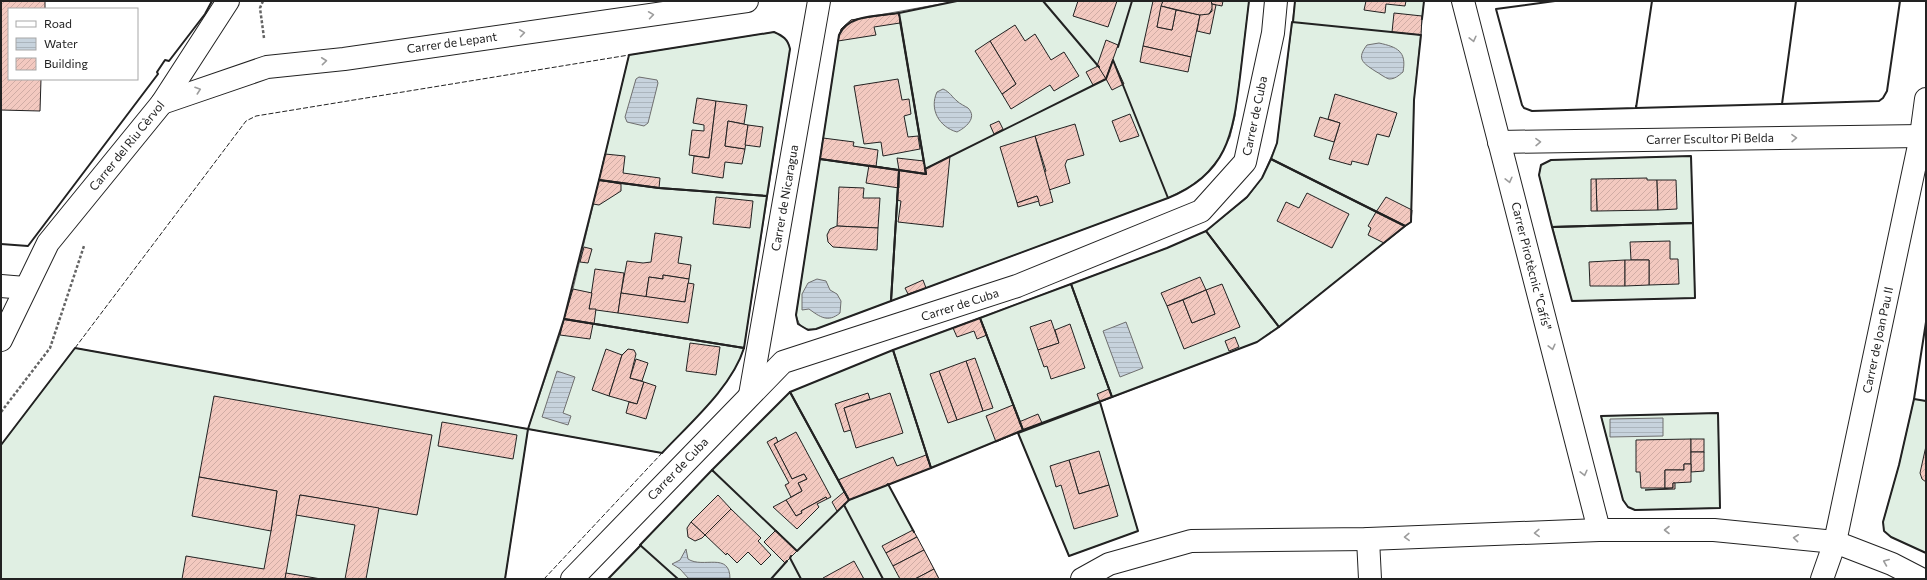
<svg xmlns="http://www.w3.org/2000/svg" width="1927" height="580" font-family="Commissioner,sans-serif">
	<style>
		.garden { fill: #e0efe3; stroke: #6f6f6f }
		.water { fill: url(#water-rules); stroke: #6f6f6f }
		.building { fill: url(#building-hatch); stroke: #222 }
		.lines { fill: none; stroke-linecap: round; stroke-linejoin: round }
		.minor-casing { stroke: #222; stroke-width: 24 }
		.path { stroke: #646464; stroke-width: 2.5; stroke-dasharray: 3 2; stroke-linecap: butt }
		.minor { stroke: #fff; stroke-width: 22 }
		.fence { stroke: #222; stroke-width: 1; stroke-dasharray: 5 2; stroke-linecap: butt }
		.wall { stroke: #222; stroke-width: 2 }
		.oneway { stroke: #9c9c9c }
		.labels { text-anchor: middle; stroke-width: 3; stroke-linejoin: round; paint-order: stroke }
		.street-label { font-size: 12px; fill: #222; stroke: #fff }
	</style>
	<defs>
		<pattern id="water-rules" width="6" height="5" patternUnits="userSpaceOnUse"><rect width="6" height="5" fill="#c7d3dd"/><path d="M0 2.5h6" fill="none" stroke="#abb5bd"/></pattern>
		<pattern id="building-hatch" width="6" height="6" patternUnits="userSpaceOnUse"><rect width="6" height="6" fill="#f3c9c0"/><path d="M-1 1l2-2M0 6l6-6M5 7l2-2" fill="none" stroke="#d0aca5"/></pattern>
	</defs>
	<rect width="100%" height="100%" fill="#fff"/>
	<!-- garden -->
	<g class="garden">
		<path d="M 957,1 L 1249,1 L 1235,116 L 1230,137 L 1219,158 L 1204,176 L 1189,187 L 1168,198 L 816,329 C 804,330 799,327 796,315 L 839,35 L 842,28 L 851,20 Z"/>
		<polygon points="1295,1 1424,1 1414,100 1411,222 1279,326 1257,342 1100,402 1138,531 1069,556 1018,433 888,484 939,579 608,579 712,470 790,392 893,350 1167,248 1206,231 1247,198 1262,178 1277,143"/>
		<path d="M 774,32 C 783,36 788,39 790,49 L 744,348 C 732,387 690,423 662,453 L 528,429 L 505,579 L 1,579 L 1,445 L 75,348 L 528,429 L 560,335 L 573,289 L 629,55 Z"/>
		<polygon points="1691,156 1695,298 1572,301 1539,175 1541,165 1551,160"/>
		<polygon points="1914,399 1926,401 1926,553 1891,537 1884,531 1883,522 1899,465"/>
		<polygon points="1718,413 1720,508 1635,510 1628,507 1623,500 1601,416"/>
	</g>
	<!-- water -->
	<g class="water">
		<path d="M 1379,43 C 1397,47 1407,51 1403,72 C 1398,76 1395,79 1389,79 C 1385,78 1379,73 1375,71 C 1363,63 1356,59 1367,45 Z"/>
		<polygon points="639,77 657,80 658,83 648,123 644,126 627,122 625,117 636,79"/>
		<path d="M 943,89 C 950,92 952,97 957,101 C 960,104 965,106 968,108 C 978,118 965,128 957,132 C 939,127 929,109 937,92 Z"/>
		<path d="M 817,279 L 826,281 L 830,290 L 837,294 L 841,301 L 840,313 C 828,323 820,317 809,309 L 802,310 L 802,294 L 808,283 Z"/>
		<polygon points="1126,322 1143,368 1120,377 1103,331"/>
		<polygon points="557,371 575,377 563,413 571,416 568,425 542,417"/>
		<polygon points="1663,418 1663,436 1610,437 1610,419"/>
		<path d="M 686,549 L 688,559 C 703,569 730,551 730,579 L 689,579 L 680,569 L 672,564 L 680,560 Z"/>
	</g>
	<!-- building -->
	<g class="building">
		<polygon points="1,1 45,1 45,9 9,9 9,79 41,79 40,111 1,110"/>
		<polygon points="1076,1 1117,1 1108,27 1073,16 1078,1"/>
		<polygon points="1153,1 1163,1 1157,27 1172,30 1176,10 1200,15 1191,57 1143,46"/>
		<polygon points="1163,1 1211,1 1213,7 1209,14 1204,16 1161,6"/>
		<polygon points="1211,1 1223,1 1222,6 1212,4"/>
		<polygon points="1366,1 1406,1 1405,6 1386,4 1385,13 1364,10"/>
		<polygon points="1212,4 1216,5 1210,34 1197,31 1200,15 1209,14 1212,11"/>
		<polygon points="1161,6 1176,10 1172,30 1157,27"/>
		<polygon points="899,13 900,23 874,27 876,35 838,41 841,29 851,20"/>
		<polygon points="1394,13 1422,16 1421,35 1392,32"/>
		<polygon points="1015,25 1025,41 1035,34 1051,60 1064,52 1079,76 1054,91 1050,85 1011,109 1002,94 1016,84 990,41"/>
		<polygon points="1106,40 1118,45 1106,79 1097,66"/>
		<polygon points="990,41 1016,84 1002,94 975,51"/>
		<polygon points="1143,46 1191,57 1188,72 1140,62"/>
		<polygon points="1113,60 1124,84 1112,90 1106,79"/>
		<polygon points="1098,66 1106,79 1093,85 1086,72"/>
		<polygon points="898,79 902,100 909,99 911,114 904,116 908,137 918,136 920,149 883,156 881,142 864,144 854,86"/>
		<polygon points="1335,94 1397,113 1389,137 1377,134 1368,165 1352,161 1351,165 1329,159 1340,123 1328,119"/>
		<polygon points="697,98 716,101 709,158 689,155 692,130 704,131 704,125 693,123"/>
		<polygon points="716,101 747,105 744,124 728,121 725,146 745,149 742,164 725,162 723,178 692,173 694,156 709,158"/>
		<polygon points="1130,114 1139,136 1120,142 1112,121"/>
		<polygon points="1320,117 1340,123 1334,142 1314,136"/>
		<polygon points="728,121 748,125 745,149 725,146"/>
		<polygon points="999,121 1003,129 994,134 990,125"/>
		<polygon points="1075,124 1084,155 1067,160 1065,165 1070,183 1049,190 1044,172 1046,171 1035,136"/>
		<polygon points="748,125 763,127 760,147 745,145"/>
		<polygon points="1035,136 1053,202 1040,206 1037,196 1017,203 1000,147"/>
		<polygon points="823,138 854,142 853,146 878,150 876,167 820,159"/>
		<polygon points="605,154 625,156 623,173 660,178 659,188 599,180"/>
		<polygon points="950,156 943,227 898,222 901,201 897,200 899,170 926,174 925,169"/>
		<polygon points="897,158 924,161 926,174 899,170"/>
		<polygon points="869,165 899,170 899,188 866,183"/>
		<polygon points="1647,178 1647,180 1657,180 1658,210 1597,211 1596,179"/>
		<polygon points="1591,179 1596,179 1597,211 1591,211"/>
		<polygon points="599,180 621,184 621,191 599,205 593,204"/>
		<polygon points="1657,180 1676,180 1677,209 1658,210"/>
		<polygon points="839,187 864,188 863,198 880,198 878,228 837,226"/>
		<polygon points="1307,193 1349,214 1332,248 1277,221 1286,202 1299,208"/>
		<polygon points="1037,196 1039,201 1018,207 1017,203"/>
		<polygon points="716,197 753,201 750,228 713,224"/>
		<polygon points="1386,197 1412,210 1411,222 1405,226 1376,212"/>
		<polygon points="1376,212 1405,226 1384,243 1368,235 1371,228 1368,226"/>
		<polygon points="837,226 878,228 877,250 833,247 828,242 827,235 830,229"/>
		<polygon points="655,233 682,237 678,263 691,265 689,279 663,275 663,279 649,277 646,297 621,293 627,261 643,263 651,262"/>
		<polygon points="1670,241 1670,259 1678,259 1679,284 1649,285 1649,260 1631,260 1630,242"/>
		<polygon points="584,247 592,249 588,263 580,262"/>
		<polygon points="1625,260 1625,286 1590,286 1589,262"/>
		<polygon points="1625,260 1649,260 1649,285 1625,286"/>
		<polygon points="595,269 624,273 618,313 589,309"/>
		<polygon points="663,275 689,279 685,302 646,297 649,277 663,279"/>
		<polygon points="1200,277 1206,290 1167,306 1161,293"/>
		<polygon points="923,280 926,288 908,294 905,288"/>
		<polygon points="688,283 694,284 688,323 618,313 621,293 685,302"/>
		<polygon points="1222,284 1240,327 1184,349 1167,306 1183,300 1192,323 1215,314 1206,290"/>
		<polygon points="573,289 592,293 589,309 596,309 594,324 564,319"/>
		<polygon points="1206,290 1215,314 1192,323 1183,300"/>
		<polygon points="980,318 987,335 977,339 974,331 957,337 953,328"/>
		<polygon points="564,319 593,324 590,339 560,335"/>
		<polygon points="1051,320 1059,343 1038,350 1030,327"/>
		<polygon points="1070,324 1085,368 1051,379 1047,366 1044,367 1038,350 1059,343 1055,330"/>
		<polygon points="1235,337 1239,347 1229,351 1225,341"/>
		<polygon points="690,343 720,347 716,375 686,371"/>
		<polygon points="606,349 622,355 609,396 592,390"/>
		<polygon points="628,349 634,350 636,354 630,378 644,382 637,404 609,396 622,355"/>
		<polygon points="975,358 993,408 983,411 966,361"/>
		<polygon points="636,359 648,363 642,381 630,378"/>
		<polygon points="966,361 983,411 957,420 939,371"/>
		<polygon points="939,371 957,420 948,423 930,374"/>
		<polygon points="644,382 656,386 646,419 626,413 629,402 637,404"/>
		<polygon points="1109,389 1112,397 1100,402 1097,394"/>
		<polygon points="868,393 870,399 844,408 851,430 844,432 835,404"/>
		<polygon points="890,393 903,433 856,448 844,408"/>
		<polygon points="214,396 432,435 417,515 300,495 285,579 182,579 186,556 264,569 271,531 277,491 199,477"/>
		<polygon points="1013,405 1023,430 996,442 986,416"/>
		<polygon points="1038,414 1042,423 1023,430 1019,422"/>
		<polygon points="442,422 517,435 513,459 438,446"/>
		<polygon points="796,432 831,497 827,499 826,497 801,511 802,513 796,516 786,500 802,491 798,483 807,479 804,474 792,479 774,444"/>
		<polygon points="776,437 778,442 774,444 792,479 804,474 807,479 798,483 802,491 791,497 785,485 789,483 767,442"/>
		<polygon points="1691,439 1691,464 1684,464 1684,470 1665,470 1665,488 1641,488 1640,472 1636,472 1636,440"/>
		<rect x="1691" y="439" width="13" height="13"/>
		<polygon points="1926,446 1926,482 1922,479 1920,473"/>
		<polygon points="1099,451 1109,485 1079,494 1069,460"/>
		<polygon points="1691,452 1704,452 1704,471 1691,472"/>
		<polygon points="926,455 931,468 849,500 838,480 893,457 897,466"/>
		<polygon points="1069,460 1079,494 1109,485 1118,516 1074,529 1061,485 1056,487 1050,466"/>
		<polygon points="1684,464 1691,464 1691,482 1673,483 1673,488 1665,488 1665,470 1684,470"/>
		<polygon points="199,477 277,491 271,531 192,516"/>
		<polygon points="1673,483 1675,483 1675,489 1645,490 1673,488"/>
		<polygon points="844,492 849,500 837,511 832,502"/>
		<polygon points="300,495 379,508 366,579 345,579 355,525 296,515"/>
		<polygon points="718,495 731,509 705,535 691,522"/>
		<polygon points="826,497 827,499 817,504 819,507 797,529 773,507 786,500 796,516 802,513 801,511"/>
		<polygon points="731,509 761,538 758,541 771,555 761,565 748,552 737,563 727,553 726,555 705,535"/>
		<polygon points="691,522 705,535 702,538 695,541 688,537 687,528"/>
		<polygon points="776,530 797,551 785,563 764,542"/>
		<polygon points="913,530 917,537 886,553 882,546"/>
		<polygon points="917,537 924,550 893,566 886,553"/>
		<polygon points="924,550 934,569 915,579 900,579 893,566"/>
		<polygon points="854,561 864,579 824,579 823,578"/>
		<polygon points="934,569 939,579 915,579"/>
		<polygon points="286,573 321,579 285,579"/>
	</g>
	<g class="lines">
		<defs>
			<g id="minor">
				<polyline points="1463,1 1599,530"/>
				<polyline points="162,103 267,67 344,59 747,1"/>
				<polyline points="1499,142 1921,136"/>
				<polyline points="1,286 25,288"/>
				<polyline points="1,340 48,243 162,103 228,1"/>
				<polyline points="750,395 819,1"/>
				<polyline points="1368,539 1370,579"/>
				<polyline points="572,579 783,362 1017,286 1201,211 1245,162 1273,33 1276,1"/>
				<polyline points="1082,579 1109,564 1191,541 1368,539 1599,530 1714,530 1835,542 1892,564 1921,579"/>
				<polyline points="1822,579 1835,542 1921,136 1926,99"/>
			</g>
		</defs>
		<!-- minor casing -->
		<use href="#minor" class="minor-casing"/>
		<!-- path -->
		<g class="path">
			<polyline points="263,1 260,8 264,38"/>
			<polyline points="1,412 50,348 84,246"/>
		</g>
		<!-- minor -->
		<use href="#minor" class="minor"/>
		<!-- fence -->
		<g class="fence">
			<polyline points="75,348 246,121 256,116 629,55"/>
			<polyline points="544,579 662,453"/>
		</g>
		<!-- wall -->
		<g class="wall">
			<polyline points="1043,1 1099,67"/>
			<polyline points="1555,1 1496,9 1522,105 1524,108 1532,111 1636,108 1652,1"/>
			<path d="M 899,13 L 926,174 L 820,159 L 839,35 C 848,14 879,16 899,13 Z"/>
			<polyline points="899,15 899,13 957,1"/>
			<polyline points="1422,19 1424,1"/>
			<polyline points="900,21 924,163"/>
			<polygon points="1292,22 1421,35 1414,100 1411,222 1405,226 1271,159 1277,143"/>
			<polyline points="1293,22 1295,1"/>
			<path d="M 774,32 C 783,36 788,39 790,49 L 767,196 L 659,188 L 599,180 L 629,55 Z"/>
			<polyline points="1118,47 1132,1"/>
			<polygon points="1113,60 1168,198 891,301 899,170 926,174 925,169 1106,79"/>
			<polyline points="1782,104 1879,101 1883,98 1887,91 1900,1"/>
			<polyline points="1636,106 1636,108 1782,104 1796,1"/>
			<polygon points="1691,156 1693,223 1552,227 1539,175 1541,165 1551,160"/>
			<polygon points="820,159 899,170 891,301 816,329 808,330 798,324 796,315"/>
			<polygon points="1271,159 1405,226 1279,327 1206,231 1247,197 1262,178"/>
			<polygon points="599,180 659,188 767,196 744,348 564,319"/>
			<path d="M 1168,198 C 1227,174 1233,135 1240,77 C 1243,52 1246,26 1249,1"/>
			<polygon points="1693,223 1695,298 1572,301 1552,227"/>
			<polygon points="1206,231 1279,327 1257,342 1112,397 1071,284 1167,248"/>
			<polyline points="1,244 28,246 158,74 157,72 165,60 169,61 205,14 212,1"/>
			<polygon points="1071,284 1112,397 1023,430 980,318"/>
			<polygon points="980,318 1023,430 931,468 893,350"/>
			<path d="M 564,319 L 744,348 C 732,387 690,423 662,453 L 528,429 Z"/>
			<polygon points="893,350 931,468 849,500 790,392"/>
			<polygon points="790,392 849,500 797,551 712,470"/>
			<polyline points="1914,399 1926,322"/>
			<polyline points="1926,401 1914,399 1899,465 1883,522 1884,531 1891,537 1926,553"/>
			<polygon points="1100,402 1138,531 1069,556 1018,433"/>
			<polygon points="1718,413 1720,508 1635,510 1628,507 1623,500 1601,416"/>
			<polyline points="1,445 75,348 528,429 505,579"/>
			<polyline points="887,485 888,484 914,532"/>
			<polyline points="845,504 844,505 883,579"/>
			<polyline points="791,556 790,558 801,579"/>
			<polyline points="608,579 641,545"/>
			<polyline points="678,579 640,545 712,470 713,471"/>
			<polyline points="771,579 787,561"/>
		</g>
	</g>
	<!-- one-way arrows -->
	<defs><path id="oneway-chevron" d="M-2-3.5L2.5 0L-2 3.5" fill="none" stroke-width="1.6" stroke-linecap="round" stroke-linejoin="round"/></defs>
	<g class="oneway">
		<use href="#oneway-chevron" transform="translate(651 15) rotate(-8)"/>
		<use href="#oneway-chevron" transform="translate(522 33) rotate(-8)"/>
		<use href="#oneway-chevron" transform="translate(1473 39) rotate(76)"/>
		<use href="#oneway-chevron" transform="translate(324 61) rotate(-6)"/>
		<use href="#oneway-chevron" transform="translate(198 90) rotate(-19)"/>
		<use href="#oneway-chevron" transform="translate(1794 138) rotate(-1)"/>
		<use href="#oneway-chevron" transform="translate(1538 142) rotate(-1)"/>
		<use href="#oneway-chevron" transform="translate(1509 180) rotate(76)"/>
		<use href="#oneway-chevron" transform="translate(1552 347) rotate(76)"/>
		<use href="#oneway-chevron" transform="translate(1584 473) rotate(76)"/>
		<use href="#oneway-chevron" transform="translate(1667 530) rotate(180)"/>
		<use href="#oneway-chevron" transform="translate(1537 533) rotate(178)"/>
		<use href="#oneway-chevron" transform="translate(1407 537) rotate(178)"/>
		<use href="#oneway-chevron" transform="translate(1796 538) rotate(-174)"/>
		<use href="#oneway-chevron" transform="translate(1886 562) rotate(-158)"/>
	</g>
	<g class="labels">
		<!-- street labels -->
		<g class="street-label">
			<text transform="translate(452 43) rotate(-8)" y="4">Carrer de Lepant</text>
			<text transform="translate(1255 116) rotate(-78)" y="4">Carrer de Cuba</text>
			<text transform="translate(1710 139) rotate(-1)" y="4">Carrer Escultor Pi Belda</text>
			<text transform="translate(127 146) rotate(-51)" y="4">Carrer del Riu Cèrvol</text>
			<text transform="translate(785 198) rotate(-80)" y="4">Carrer de Nicaragua</text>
			<text transform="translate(1531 266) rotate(76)" y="4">Carrer Pirotècnic "Cafís"</text>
			<text transform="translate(960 305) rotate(-18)" y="4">Carrer de Cuba</text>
			<text transform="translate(1878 340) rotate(-78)" y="4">Carrer de Joan Pau II</text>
			<text transform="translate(678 469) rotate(-46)" y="4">Carrer de Cuba</text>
		</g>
	</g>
	<!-- border -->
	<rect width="1927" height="580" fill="none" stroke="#222222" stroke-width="4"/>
	<!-- legend -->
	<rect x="8" y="8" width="130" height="72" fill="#ffffff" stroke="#a7a7a7"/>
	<rect x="16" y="21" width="20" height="6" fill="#ffffff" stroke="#a7a7a7"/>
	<text x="44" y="28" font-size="12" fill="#222222">Road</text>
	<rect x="16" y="38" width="20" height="12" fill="url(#water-rules)" stroke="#a7a7a7"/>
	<text x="44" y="48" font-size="12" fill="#222222">Water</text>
	<rect x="16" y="58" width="20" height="12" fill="url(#building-hatch)" stroke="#a7a7a7"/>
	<text x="44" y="68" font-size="12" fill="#222222">Building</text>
</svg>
